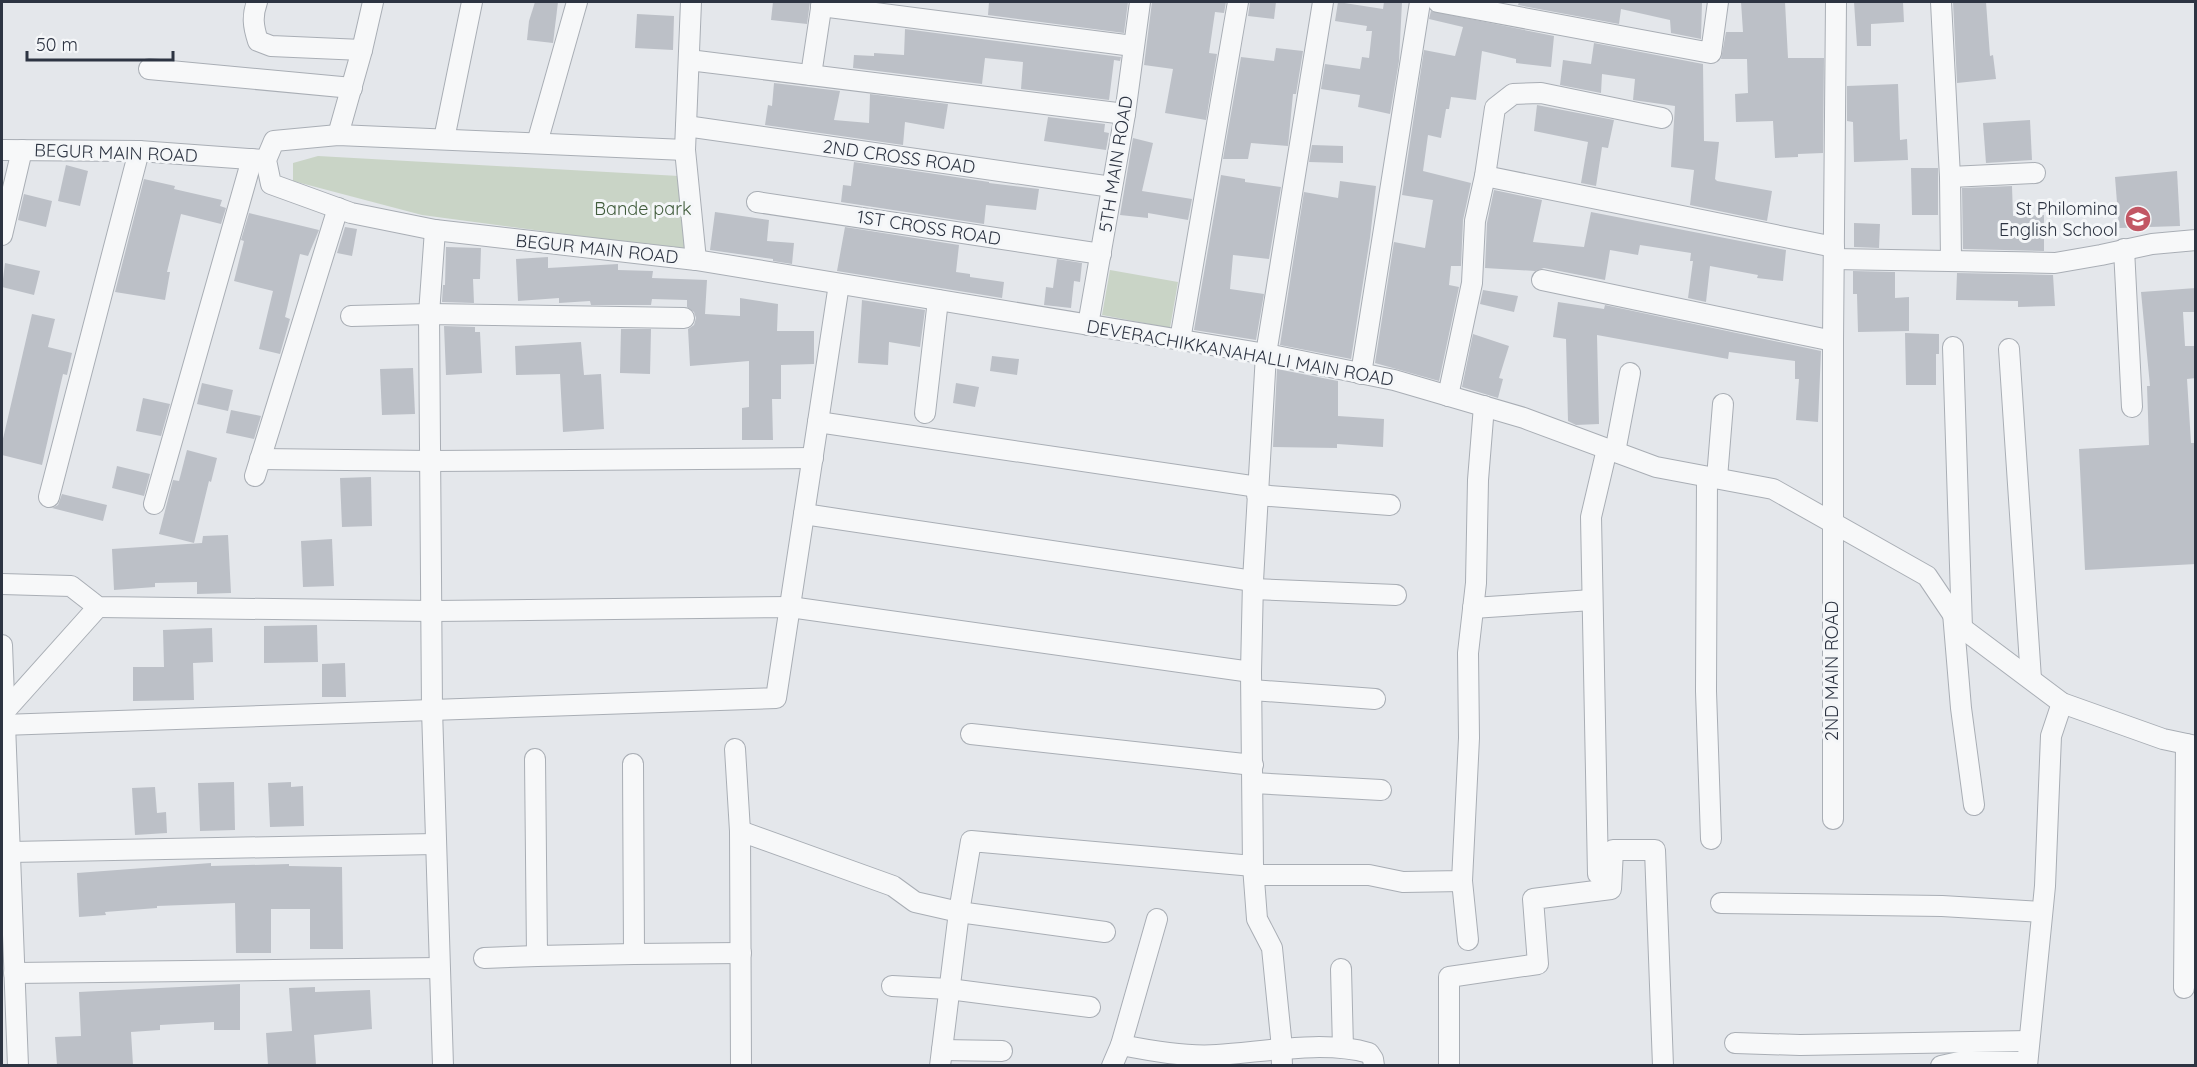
<svg xmlns="http://www.w3.org/2000/svg" width="2197" height="1067" font-family="Quicksand,sans-serif">
	<style>
		.green { fill: #c9d4c6 }
		.building { fill: #bcc0c7 }
		.lines { fill: none; stroke-linecap: round; stroke-linejoin: round }
		.minor-casing { stroke: #a9aeb5; stroke-width: 22 }
		.minor { stroke: #f7f8f9; stroke-width: 20 }
		.labels { text-anchor: middle; stroke-width: 6; stroke-linejoin: round; paint-order: stroke }
		.street-label { font-size: 18px; fill: #2d3442; stroke: #f4f6f8 }
		.park-label { font-size: 18px; fill: #415c3c; stroke: #f4f6f8 }
		.poi-label { font-size: 18px; fill: #2d3442; stroke: #f4f6f8; text-anchor: end }
	</style>
	<rect width="100%" height="100%" fill="#e4e7eb"/>
	<!-- green -->
	<g class="green">
		<polygon points="318,156 679,176 686,250 422,215 293,181 293,163"/>
		<polygon points="1110,270 1178,282 1170,328 1102,315"/>
	</g>
	<!-- building -->
	<g class="building">
		<polygon points="535,2 558,2 553,43 527,40 529,21"/>
		<polygon points="773,2 810,2 807,24 771,20"/>
		<polygon points="989,2 1128,2 1124,33 988,15"/>
		<polygon points="1152,2 1226,2 1224,13 1215,12 1209,53 1217,54 1206,120 1165,113 1173,69 1144,65"/>
		<polygon points="1250,2 1276,2 1274,19 1248,16"/>
		<polygon points="1338,2 1383,9 1384,2 1402,2 1399,61 1390,114 1358,107 1360,95 1321,89 1325,64 1360,69 1362,57 1369,58 1372,31 1366,31 1367,26 1335,21"/>
		<polygon points="1519,2 1702,2 1701,39 1671,33 1670,20 1621,9 1619,24 1518,5"/>
		<polygon points="1741,2 1785,2 1788,58 1824,58 1823,153 1798,154 1798,157 1775,158 1773,121 1736,122 1735,94 1748,93 1747,59 1721,59 1726,32 1743,32"/>
		<polygon points="1854,2 1903,2 1904,22 1871,24 1871,46 1857,46"/>
		<polygon points="1953,2 1986,2 1990,56 1993,55 1996,79 1957,83"/>
		<polygon points="1431,11 1554,36 1551,67 1516,63 1516,59 1482,51 1476,100 1451,97 1449,109 1446,109 1441,138 1428,135 1423,171 1471,183 1463,220 1461,266 1451,266 1449,285 1459,287 1439,381 1375,363 1394,242 1425,248 1433,200 1402,195 1424,50 1455,56 1463,27 1429,19"/>
		<polygon points="637,14 674,16 673,50 635,48"/>
		<polygon points="905,29 1121,57 1120,61 1114,60 1109,100 1021,89 1023,62 985,58 982,84 853,68 854,55 874,56 874,53 904,55"/>
		<polygon points="1594,43 1703,64 1704,141 1719,142 1715,179 1717,181 1772,191 1767,221 1690,205 1694,170 1671,167 1675,106 1633,100 1635,79 1602,74 1601,93 1560,85 1563,60 1591,64"/>
		<polygon points="1276,48 1303,51 1296,94 1293,94 1288,146 1251,143 1248,159 1223,159 1241,57 1274,61"/>
		<polygon points="774,83 840,91 834,120 869,123 870,94 948,104 944,129 905,122 903,145 765,125 768,105 772,106"/>
		<polygon points="1898,84 1900,140 1907,139 1908,160 1854,162 1853,122 1847,121 1847,86"/>
		<polygon points="1537,105 1614,120 1608,148 1602,147 1596,186 1581,183 1588,142 1534,131"/>
		<polygon points="1048,117 1105,124 1104,132 1109,133 1106,150 1044,141"/>
		<polygon points="2030,120 2032,160 1986,163 1983,123"/>
		<polygon points="1133,138 1153,143 1142,191 1192,199 1188,220 1148,213 1148,218 1120,215"/>
		<polygon points="1312,145 1343,146 1343,163 1309,162"/>
		<polygon points="854,162 989,182 989,183 1039,189 1036,210 986,205 984,224 841,202 843,185 851,186"/>
		<polygon points="66,165 88,171 80,206 58,201"/>
		<polygon points="1911,168 1938,168 1938,215 1912,215"/>
		<polygon points="2177,171 2180,226 2119,228 2115,177"/>
		<polygon points="1221,175 1245,179 1245,182 1281,187 1269,259 1233,255 1230,289 1264,294 1256,340 1194,330"/>
		<polygon points="144,179 175,186 174,189 222,200 220,206 226,208 221,224 181,214 167,272 170,272 165,300 115,292"/>
		<polygon points="1340,181 1376,186 1370,238 1351,359 1280,345 1304,192 1338,198"/>
		<polygon points="2012,186 2013,216 2044,215 2044,251 1963,249 1962,188"/>
		<polygon points="1494,190 1542,200 1533,242 1584,247 1591,212 1786,250 1783,281 1757,278 1758,275 1710,266 1706,302 1688,298 1693,261 1690,261 1691,253 1640,245 1638,255 1610,250 1605,280 1544,268 1535,271 1485,268 1487,223"/>
		<polygon points="24,194 52,201 46,227 18,220"/>
		<polygon points="715,212 769,220 767,241 794,243 792,264 773,261 773,259 710,250"/>
		<polygon points="249,213 319,230 308,256 300,254 285,317 290,319 280,354 259,349 273,291 234,281 244,241 241,240"/>
		<polygon points="1854,223 1880,224 1879,248 1854,247"/>
		<polygon points="345,227 357,229 352,256 337,253"/>
		<polygon points="845,227 959,245 956,272 970,274 970,277 1004,282 1002,298 837,271"/>
		<polygon points="446,247 481,248 480,279 473,279 474,303 442,302 443,285 445,285"/>
		<polygon points="548,257 548,268 618,264 618,270 653,271 652,278 707,280 705,314 740,316 740,298 778,304 777,331 814,331 814,364 781,365 781,399 772,399 773,440 742,440 742,408 749,407 749,361 690,366 688,329 694,325 696,318 694,312 687,307 687,300 652,299 651,305 591,305 590,301 559,303 559,298 518,301 516,259"/>
		<polygon points="1057,259 1082,263 1080,282 1074,281 1071,308 1044,305 1046,287 1053,288"/>
		<polygon points="5,263 40,271 34,295 2,287"/>
		<polygon points="1853,271 1895,272 1895,298 1909,297 1909,331 1858,332 1857,294 1853,294"/>
		<polygon points="1957,273 2053,275 2055,306 2018,307 2018,301 1956,300"/>
		<polygon points="2196,288 2196,312 2183,312 2185,346 2196,346 2196,378 2187,379 2191,443 2196,443 2196,564 2085,570 2079,449 2149,445 2147,386 2150,386 2141,292"/>
		<polygon points="1483,290 1518,296 1514,312 1480,304"/>
		<polygon points="862,300 925,310 920,347 889,342 888,365 858,363"/>
		<polygon points="1558,302 1604,309 1605,305 1821,351 1818,422 1796,420 1799,379 1795,379 1795,361 1729,352 1728,359 1597,335 1599,424 1576,425 1568,421 1566,339 1553,337"/>
		<polygon points="32,314 55,319 48,347 72,353 67,375 63,374 42,465 2,455 2,443"/>
		<polygon points="444,326 475,327 475,332 480,332 482,373 446,375"/>
		<polygon points="621,329 651,329 650,374 620,373"/>
		<polygon points="1905,333 1939,334 1939,354 1936,354 1936,385 1906,385"/>
		<polygon points="1473,334 1509,346 1499,378 1503,379 1498,398 1462,387"/>
		<polygon points="581,342 584,375 601,374 604,429 563,432 560,374 516,375 515,346"/>
		<polygon points="992,356 1019,359 1017,375 990,371"/>
		<polygon points="413,368 415,414 382,415 380,369"/>
		<polygon points="1277,369 1338,381 1338,416 1384,419 1383,447 1337,444 1337,448 1273,447"/>
		<polygon points="202,383 233,390 228,411 197,404"/>
		<polygon points="956,383 979,387 975,407 953,403"/>
		<polygon points="143,398 170,404 161,436 136,431"/>
		<polygon points="231,410 261,416 254,439 226,433"/>
		<polygon points="187,450 217,458 211,482 209,481 194,543 159,534 173,480 179,481"/>
		<polygon points="117,466 150,474 144,496 112,488"/>
		<polygon points="371,477 372,526 342,527 340,478"/>
		<polygon points="62,494 107,505 103,521 52,508 58,505"/>
		<polygon points="228,535 231,593 197,594 197,582 155,583 155,587 114,590 112,549 202,543 203,536"/>
		<polygon points="332,539 334,586 303,587 301,541"/>
		<polygon points="317,625 318,662 264,663 264,626"/>
		<polygon points="212,628 213,662 193,663 194,700 133,701 133,667 164,667 163,630"/>
		<polygon points="345,663 346,697 322,697 322,664"/>
		<polygon points="234,782 235,830 200,831 198,783"/>
		<polygon points="291,782 291,787 303,786 304,826 270,827 268,783"/>
		<polygon points="155,787 157,813 166,812 167,833 135,835 132,788"/>
		<polygon points="211,863 211,866 289,864 289,866 342,867 343,949 310,949 310,909 271,909 271,953 236,953 235,903 157,906 157,908 105,912 106,915 79,917 77,873"/>
		<polygon points="240,984 240,1030 214,1030 214,1022 160,1025 160,1030 131,1032 133,1065 57,1065 55,1037 81,1036 79,992"/>
		<polygon points="315,987 315,992 370,990 372,1029 314,1035 316,1065 268,1065 266,1033 292,1031 289,988"/>
	</g>
	<g class="lines">
		<defs>
			<g id="minor">
				<path d="M 257,2 C 252,16 253,26 258,41 L 271,46 L 362,50"/>
				<polyline points="691,2 685,150 696,260"/>
				<polyline points="1438,2 1711,53 1718,2"/>
				<polyline points="1941,2 1950,177 1951,261"/>
				<polyline points="821,6 1133,46"/>
				<polyline points="689,60 1125,114"/>
				<polyline points="149,69 352,88"/>
				<polyline points="811,75 822,2"/>
				<polyline points="686,126 1112,187"/>
				<polyline points="338,135 362,50 373,2"/>
				<polyline points="444,139 472,2"/>
				<polyline points="537,143 577,2"/>
				<polyline points="2,150 139,151 263,160"/>
				<polyline points="685,150 338,135 274,141 266,160 271,184 351,213 435,230 696,260 1266,354 1394,380 1524,418 1656,467 1773,489 1927,576 1962,628 2062,703 2163,739 2196,746"/>
				<polyline points="1485,176 1834,247"/>
				<polyline points="1950,177 2035,173"/>
				<polyline points="757,202 1101,254"/>
				<polyline points="435,230 429,314 432,709 443,1066"/>
				<polyline points="2,235 22,150"/>
				<polyline points="2124,249 2132,407"/>
				<polyline points="1834,259 2055,263 2101,255 2152,244 2196,240"/>
				<polyline points="1542,280 1833,341"/>
				<polyline points="351,316 429,314 684,318"/>
				<polyline points="1088,325 1125,114 1140,2"/>
				<polyline points="1180,340 1238,2"/>
				<polyline points="1953,347 1962,628"/>
				<polyline points="2009,349 2031,679"/>
				<polyline points="1361,374 1420,2"/>
				<polyline points="1448,396 1472,283 1475,221 1485,176 1495,108 1513,94 1541,93 1662,118"/>
				<polyline points="925,413 938,300"/>
				<polyline points="818,422 1258,487"/>
				<polyline points="1615,452 1630,373"/>
				<polyline points="260,459 431,461 813,458"/>
				<polyline points="255,476 338,208"/>
				<polyline points="1707,477 1706,691 1711,839"/>
				<polyline points="1717,478 1723,404"/>
				<polyline points="1257,495 1390,505"/>
				<polyline points="49,497 139,151"/>
				<polyline points="154,504 252,159"/>
				<polyline points="804,514 1253,581"/>
				<polyline points="2,584 71,586 98,607 433,611 790,607 1251,672"/>
				<polyline points="1253,589 1396,595"/>
				<polyline points="1473,608 1592,600"/>
				<polyline points="1953,613 1961,708 1974,805"/>
				<polyline points="2,645 18,1066"/>
				<polyline points="1252,690 1375,699"/>
				<polyline points="4,712 98,607"/>
				<polyline points="2,725 776,698 839,284"/>
				<polyline points="971,734 1253,765"/>
				<polyline points="735,749 740,831 741,1066"/>
				<polyline points="535,759 537,956 634,954"/>
				<polyline points="633,764 634,954 741,953"/>
				<polyline points="1253,783 1381,790"/>
				<polyline points="1833,819 1833,341 1836,2"/>
				<polyline points="740,831 893,886 915,902 959,912 1105,932"/>
				<polyline points="10,852 435,844"/>
				<polyline points="1598,874 1591,517 1607,449"/>
				<polyline points="1254,875 1369,875 1403,882 1462,881 1469,738 1468,653 1476,583 1478,480 1484,406"/>
				<polyline points="1462,881 1468,940"/>
				<polyline points="1721,903 1942,906 2042,912"/>
				<polyline points="484,958 537,956"/>
				<polyline points="1341,969 1343,1048"/>
				<polyline points="14,973 439,968"/>
				<polyline points="892,986 949,989 1090,1007"/>
				<polyline points="2184,988 2186,744"/>
				<polyline points="1735,1043 1800,1045 2029,1041"/>
				<path d="M 1121,1045 C 1152,1051 1185,1057 1217,1055 C 1264,1052 1324,1040 1369,1053 L 1373,1059 L 1374,1066"/>
				<polyline points="942,1050 1002,1051"/>
				<polyline points="940,1066 959,912 971,841 1253,866"/>
				<polyline points="1112,1066 1121,1045 1157,919"/>
				<polyline points="1282,1066 1281,1038 1272,948 1257,919 1253,866 1251,672 1253,581 1266,354 1323,2"/>
				<polyline points="1449,1066 1449,977 1538,964 1533,899 1611,889 1613,850 1655,850 1663,1066"/>
				<polyline points="1941,1066 1959,1062 2027,1062"/>
				<polyline points="2027,1066 2045,886 2051,736 2062,703"/>
			</g>
		</defs>
		<!-- minor casing -->
		<use href="#minor" class="minor-casing"/>
		<!-- minor -->
		<use href="#minor" class="minor"/>
	</g>
	<!-- icons -->
	<defs>
		<symbol id="school-disc" viewBox="-11 -11 22 22"><circle r="9.5" fill="#c25764" stroke="#f4f6f8"/><path d="M0-5L7-2L0 1L-7-2ZM-4 1L0 2.5L4 1V4Q0 6-4 4Z" fill="#fff"/></symbol>
	</defs>
	<g fill-rule="evenodd">
		<use href="#school-disc" x="2123" y="204" width="30" height="30"/>
	</g>
	<g class="labels">
		<!-- street labels -->
		<g class="street-label">
			<text transform="translate(116 153) rotate(2)" y="6">BEGUR MAIN ROAD</text>
			<text transform="translate(899 157) rotate(8)" y="6">2ND CROSS ROAD</text>
			<text transform="translate(1116 164) rotate(-81)" y="6">5TH MAIN ROAD</text>
			<text transform="translate(929 228) rotate(9)" y="6">1ST CROSS ROAD</text>
			<text transform="translate(597 249) rotate(6)" y="6">BEGUR MAIN ROAD</text>
			<text transform="translate(1240 353) rotate(10)" y="6">DEVERACHIKKANAHALLI MAIN ROAD</text>
			<text transform="translate(1832 671) rotate(-90)" y="6">2ND MAIN ROAD</text>
		</g>
		<!-- park labels -->
		<g class="park-label">
			<text x="643" y="215">Bande park</text>
		</g>
		<!-- poi labels -->
		<g class="poi-label">
			<text x="2118" y="215">St Philomina<tspan x="2118" dy="21">English School</tspan></text>
		</g>
	</g>
	<!-- border -->
	<rect width="2197" height="1067" fill="none" stroke="#2d3442" stroke-width="6"/>
	<!-- scale -->
	<path d="M27 51v9h146v-9" fill="none" stroke="#2d3442" stroke-width="3"/>
	<text x="36" y="51" font-size="18" fill="#2d3442" stroke="#f4f6f8" stroke-width="4.5" paint-order="stroke">50 m</text>
</svg>
